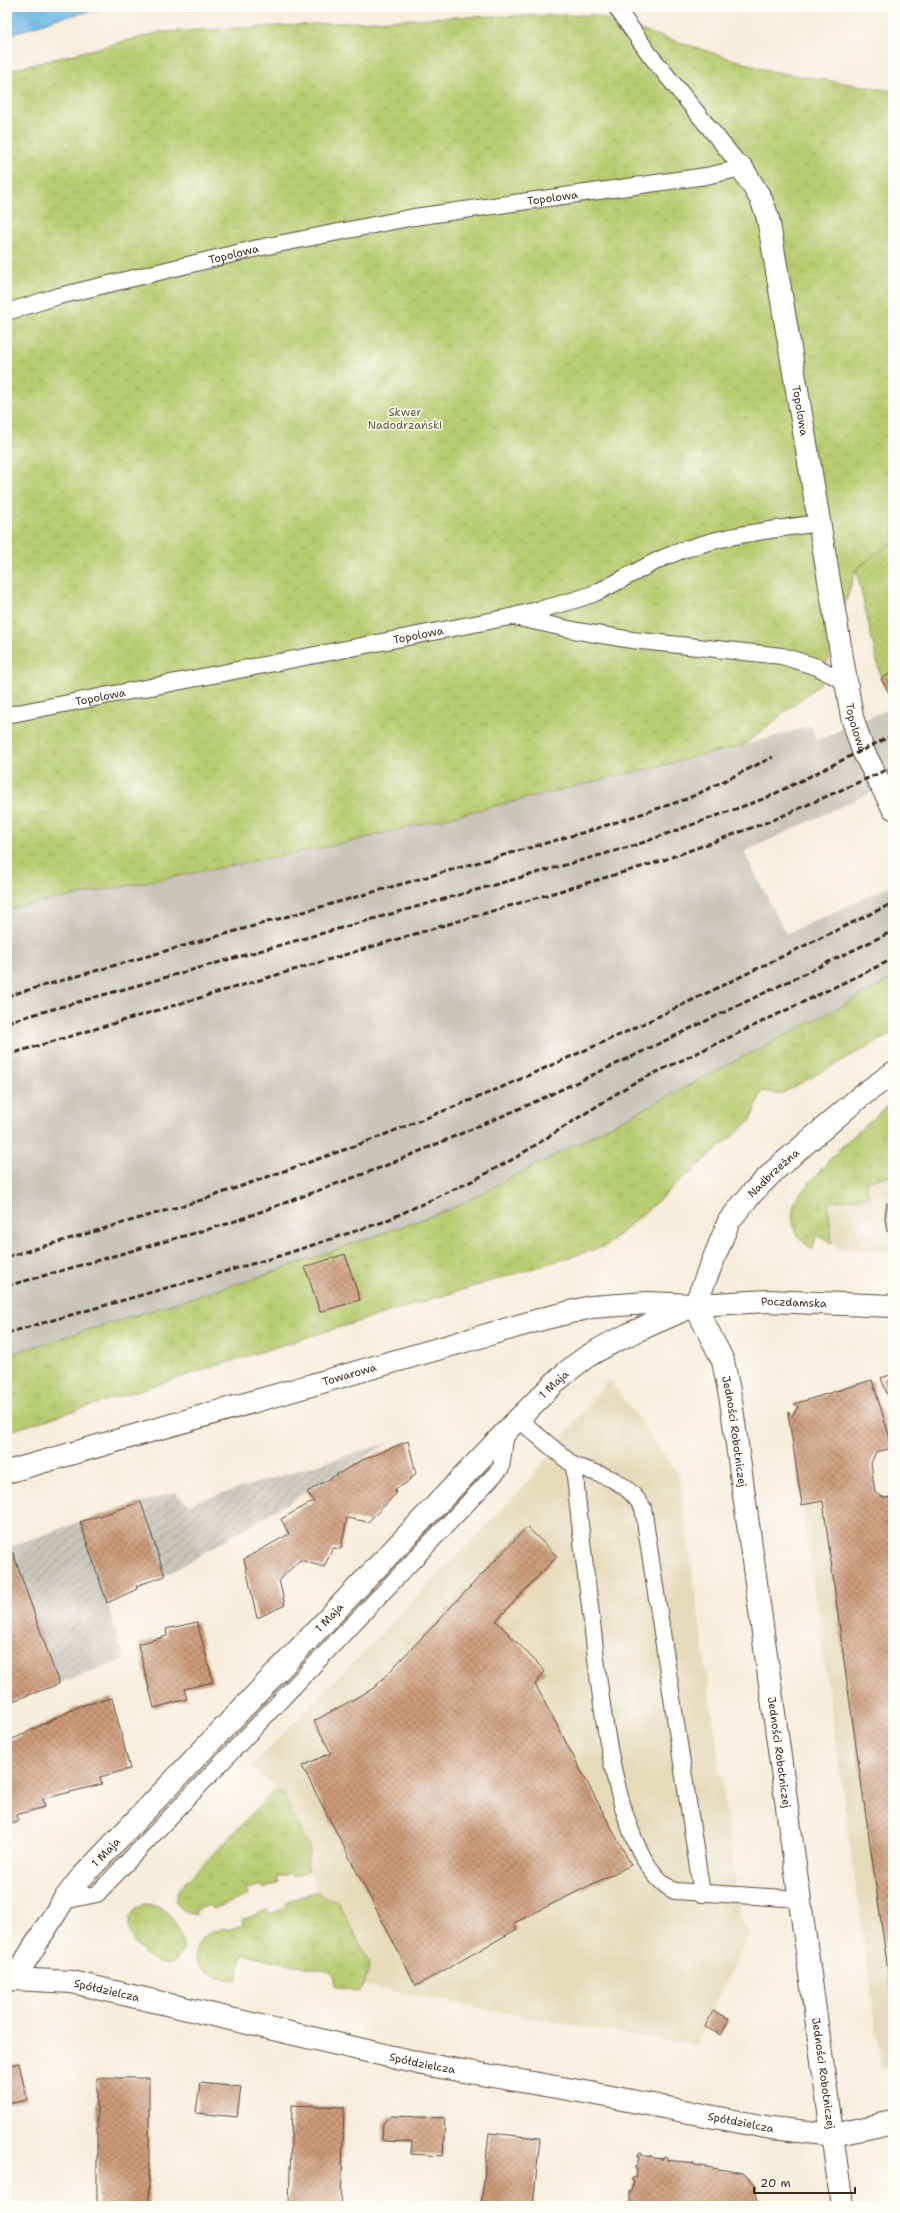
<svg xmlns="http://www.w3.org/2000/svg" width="900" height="2213" font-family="'Shantell Sans',sans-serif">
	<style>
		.built { fill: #e5daba }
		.industrial { fill: url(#industrial-furrows) }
		.railway { fill: #c7c4b8 }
		.grass { fill: url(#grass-tufts); stroke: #7a7a46 }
		.park { fill: url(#park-crowns); stroke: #7a7a46 }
		.garden { fill: url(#garden-dots); stroke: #7a7a46 }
		.water { fill: url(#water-ripples); stroke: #547182 }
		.building { fill: url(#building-cross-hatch) }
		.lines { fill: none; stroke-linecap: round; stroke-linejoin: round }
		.lane-casing { stroke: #57473a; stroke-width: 18 }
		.street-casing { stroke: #57473a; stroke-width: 24 }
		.lane { stroke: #fff; stroke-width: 16 }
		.street { stroke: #fff; stroke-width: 22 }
		.rail { stroke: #3b2a1e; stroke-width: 3; stroke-dasharray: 6 3; stroke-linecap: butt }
		.labels { text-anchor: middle; stroke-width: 3; stroke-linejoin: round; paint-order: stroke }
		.street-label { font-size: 11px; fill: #3b2a1e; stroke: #fdfcf7 }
		.park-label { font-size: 11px; fill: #605a36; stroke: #fdfcf7 }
	</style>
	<defs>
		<pattern id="industrial-furrows" width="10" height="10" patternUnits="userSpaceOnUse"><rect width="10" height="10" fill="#c7c4b8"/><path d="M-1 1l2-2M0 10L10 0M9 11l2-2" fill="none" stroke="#a39f95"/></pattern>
		<pattern id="grass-tufts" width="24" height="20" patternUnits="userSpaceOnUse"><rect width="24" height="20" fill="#b8cb6e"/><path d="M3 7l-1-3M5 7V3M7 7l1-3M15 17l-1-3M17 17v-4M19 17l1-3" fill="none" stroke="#9fae5f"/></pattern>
		<pattern id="park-crowns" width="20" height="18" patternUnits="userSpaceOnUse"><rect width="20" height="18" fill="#b8cb6e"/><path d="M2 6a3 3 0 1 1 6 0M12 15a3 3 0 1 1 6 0" fill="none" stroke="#9fae5f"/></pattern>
		<pattern id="garden-dots" width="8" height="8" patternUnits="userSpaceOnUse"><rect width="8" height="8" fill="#b8cb6e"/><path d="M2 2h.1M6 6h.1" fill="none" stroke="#9fae5f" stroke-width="1.8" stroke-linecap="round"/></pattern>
		<pattern id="water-ripples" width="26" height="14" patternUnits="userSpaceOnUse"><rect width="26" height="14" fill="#6cb8e5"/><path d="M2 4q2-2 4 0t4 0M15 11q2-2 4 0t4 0" fill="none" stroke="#5a96b9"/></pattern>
		<pattern id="building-cross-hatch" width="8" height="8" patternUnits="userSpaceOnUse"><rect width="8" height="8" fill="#cc9b79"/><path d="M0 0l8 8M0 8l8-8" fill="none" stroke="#a77f63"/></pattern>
	</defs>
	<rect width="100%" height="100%" fill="#fdfcf7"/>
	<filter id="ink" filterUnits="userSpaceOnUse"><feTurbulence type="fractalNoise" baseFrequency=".025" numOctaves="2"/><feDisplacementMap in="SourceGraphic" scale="8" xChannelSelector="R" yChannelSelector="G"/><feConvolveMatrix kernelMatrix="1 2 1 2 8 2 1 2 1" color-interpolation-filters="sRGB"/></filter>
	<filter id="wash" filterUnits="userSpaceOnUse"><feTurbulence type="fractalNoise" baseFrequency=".012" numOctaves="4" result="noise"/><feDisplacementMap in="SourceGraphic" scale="16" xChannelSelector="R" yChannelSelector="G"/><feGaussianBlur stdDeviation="0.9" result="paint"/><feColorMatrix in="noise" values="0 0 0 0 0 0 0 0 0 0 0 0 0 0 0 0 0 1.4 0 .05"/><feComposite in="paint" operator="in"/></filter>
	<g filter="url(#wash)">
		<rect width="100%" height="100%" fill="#f7eddb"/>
		<!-- built -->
		<g class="built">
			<polygon points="893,1176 893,1253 839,1250 832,1243 828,1202 868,1197 866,1180"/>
			<polygon points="609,1379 679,1475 741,1918 749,1933 696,2045 585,2028 365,1986 370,1964 338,1901 322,1896 316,1891 307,1864 310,1849 283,1794 251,1767 520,1491"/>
			<polygon points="893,1497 893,2065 882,2069 802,1505 823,1501"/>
		</g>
		<!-- industrial -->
		<polygon class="industrial" points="388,1443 165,1576 136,1586 137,1589 107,1603 124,1659 7,1703 7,1548 80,1522 175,1492 188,1504"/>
		<!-- railway -->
		<polygon class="railway" points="893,707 893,782 744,852 786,934 893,885 893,979 451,1209 256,1278 7,1355 7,909 332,846 744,745 811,726 816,741"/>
		<!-- grass -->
		<g class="grass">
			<polygon points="893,979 893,1033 781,1094 762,1091 751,1120 606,1246 321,1333 7,1432 7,1355 256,1278 451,1209"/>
			<path d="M 893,1101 L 893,1176 L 866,1180 L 869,1197 L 828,1202 L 832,1243 L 816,1235 L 813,1250 C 793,1236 788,1221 796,1198 L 844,1144 Z"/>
			<polygon points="275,1790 283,1794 310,1849 307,1864 309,1870 294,1877 291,1873 277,1878 279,1883 263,1889 261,1885 246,1890 248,1895 213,1909 211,1905 195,1910 196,1915 185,1912 175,1901 178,1890"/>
			<path d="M 316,1891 L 322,1896 L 338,1901 L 370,1964 L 364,1986 L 358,1992 L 335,1985 L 335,1978 L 331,1972 L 242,1954 L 237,1981 C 222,1978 191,1975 196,1951 C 197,1947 199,1940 203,1937 C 208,1932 219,1930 226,1928 L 227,1930 L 243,1925 L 242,1920 L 267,1910 L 271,1914 L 287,1907 L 285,1903 Z"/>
			<path d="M 144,1904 C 167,1904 184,1930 183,1951 L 173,1964 C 146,1969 107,1922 144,1904 Z"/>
		</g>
		<!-- park -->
		<polygon class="park" points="593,15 770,71 893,91 893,542 856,569 821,683 744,745 332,846 7,909 7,71 161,32 453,17"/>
		<!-- garden -->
		<polygon class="garden" points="893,542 893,700 881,679 856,569"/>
		<!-- water -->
		<g class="water">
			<polygon points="7,7 112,7 55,19 7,36"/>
			<polygon points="183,7 308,7 183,9"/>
		</g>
		<g id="blocks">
			<!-- building -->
			<g class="building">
				<polygon points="893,672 893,700 881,679"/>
				<polygon points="887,1203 893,1203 893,1235 887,1231 885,1218"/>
				<polygon points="345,1254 360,1300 320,1312 305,1267"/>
				<polygon points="893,1374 893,1409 881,1378"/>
				<polygon points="872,1380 893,1448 876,1452 871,1463 875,1493 885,1498 893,1497 893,1526 890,1526 893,1547 892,1999 844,1661 823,1501 802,1505 788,1412 792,1416 798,1407 794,1404"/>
				<polygon points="408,1441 416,1473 405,1484 395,1489 396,1494 368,1522 347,1518 341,1549 333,1548 324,1567 300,1560 279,1580 285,1605 257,1618 244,1559 289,1534 281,1519 314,1501 307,1492 360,1461"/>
				<polygon points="141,1502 165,1576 136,1586 137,1589 107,1603 80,1522"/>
				<polygon points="527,1527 557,1556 496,1621 545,1671 535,1684 631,1865 514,1923 517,1929 416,1986 302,1766 331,1753 314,1721 374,1688"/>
				<polygon points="13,1553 59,1684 7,1703 7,1555"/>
				<polygon points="197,1622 213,1682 184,1689 187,1699 154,1708 138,1644 167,1636 166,1629"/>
				<polygon points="112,1698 130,1769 100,1777 102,1784 43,1799 45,1807 16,1815 18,1822 7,1825 7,1742 80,1706"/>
				<polygon points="713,2011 729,2019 721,2035 705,2027"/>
				<polygon points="19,2063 27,2100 7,2104 7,2066"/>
				<rect x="97" y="2078" width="52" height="128"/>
				<polygon points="200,2083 241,2087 237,2117 196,2113"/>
				<polygon points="292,2105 344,2107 341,2206 289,2206"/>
				<polygon points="390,2116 445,2118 443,2156 411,2154 412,2142 382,2141 383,2123"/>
				<polygon points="489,2133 540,2138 533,2206 481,2206"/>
				<polygon points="640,2152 642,2153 642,2155 651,2157 651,2155 654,2158 663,2159 664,2157 667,2158 666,2160 694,2163 694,2165 743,2173 756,2185 757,2206 627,2206 627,2203 630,2203 630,2191 632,2191 634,2181 632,2181 632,2178 635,2178 637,2169 635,2168 635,2166 637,2166 639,2157 636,2156"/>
			</g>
		</g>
	</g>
	<g filter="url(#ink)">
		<use href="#blocks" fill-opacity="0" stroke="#57473a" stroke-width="1"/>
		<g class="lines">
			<defs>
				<g id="lane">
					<path id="s1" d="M 7,312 L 59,296 L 258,248 L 414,217 L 706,176 L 742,168 L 650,55 L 616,7"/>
					<polyline points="514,617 578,631 632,640 782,656 817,667 847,683"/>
					<path id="s2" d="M 7,715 L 510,617 C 539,609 568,604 595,593 C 619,582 641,568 665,557 C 714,536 768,530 819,523"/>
					<path d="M 518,1419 L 574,1466 C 579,1518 585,1570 592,1622 C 599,1685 614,1862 675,1891 L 801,1899"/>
					<path d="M 574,1466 C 604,1475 626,1480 643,1508 L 702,1894"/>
					<polyline points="63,1901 97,1894 501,1468 506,1432"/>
				</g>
				<g id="street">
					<path id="s3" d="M 742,168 L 761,199 L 768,218 L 852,717 L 863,751 L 893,808"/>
					<path id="s4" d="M 695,1305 L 723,1361 L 731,1401 L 842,2206"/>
					<path id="s5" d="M 695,1305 L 729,1221 L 751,1194 L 775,1170 L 861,1096 L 893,1073"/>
					<path id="s6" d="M 7,1472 L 546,1318 L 591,1307 L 647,1303 L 695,1305 L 768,1301 L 893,1306"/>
					<path id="s7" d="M 14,1979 L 63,1901 L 80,1879 L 518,1419 C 540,1398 562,1373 588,1356 C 622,1335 660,1321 695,1305"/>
					<path id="s8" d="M 7,1981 L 14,1979 L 72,1982 L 423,2064 L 591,2093 L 771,2128 L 834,2135 L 893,2122"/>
				</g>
			</defs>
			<!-- lane casing -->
			<use href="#lane" class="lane-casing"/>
			<!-- street casing -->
			<use href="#street" class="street-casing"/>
			<!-- lane -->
			<use href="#lane" class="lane"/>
			<!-- street -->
			<use href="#street" class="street"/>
			<!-- rail -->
			<g class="rail">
				<polyline points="7,996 592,830 687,799 773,757"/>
				<polyline points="7,1022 636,845 766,798 893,735"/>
				<polyline points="7,1055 661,861 773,820 893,767"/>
				<polyline points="7,1257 205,1199 366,1142 491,1092 624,1033 893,903"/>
				<polyline points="7,1286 230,1223 385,1166 528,1105 629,1058 893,931"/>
				<polyline points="7,1333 273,1258 383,1222 474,1180 515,1158 630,1085 893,959"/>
			</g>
		</g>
	</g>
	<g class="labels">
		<!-- street labels -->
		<g class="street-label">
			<text dy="4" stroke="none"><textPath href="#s1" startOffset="558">Topolowa</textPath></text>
			<text dy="4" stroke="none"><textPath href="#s1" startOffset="234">Topolowa</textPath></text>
			<text dy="4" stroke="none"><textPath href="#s3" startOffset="252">Topolowa</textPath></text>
			<text dy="4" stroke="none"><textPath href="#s2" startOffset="419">Topolowa</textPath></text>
			<text dy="4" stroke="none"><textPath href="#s2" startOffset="95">Topolowa</textPath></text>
			<text dy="4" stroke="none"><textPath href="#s3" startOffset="574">Topolowa</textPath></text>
			<text dy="4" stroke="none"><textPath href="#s5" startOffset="156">Nadbrzeżna</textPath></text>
			<text dy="4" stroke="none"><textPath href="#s6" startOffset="810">Poczdamska</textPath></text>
			<text dy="4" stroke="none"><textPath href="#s6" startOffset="356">Towarowa</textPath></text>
			<text dy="4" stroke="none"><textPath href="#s7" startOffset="805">1 Maja</textPath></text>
			<text dy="4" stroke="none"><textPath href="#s4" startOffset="134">Jedności Robotniczej</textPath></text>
			<text dy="4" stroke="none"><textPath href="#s7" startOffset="481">1 Maja</textPath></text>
			<text dy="4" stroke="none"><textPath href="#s4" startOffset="458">Jedności Robotniczej</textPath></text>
			<text dy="4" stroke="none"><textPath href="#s7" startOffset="157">1 Maja</textPath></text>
			<text dy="4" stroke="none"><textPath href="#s8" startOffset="101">Spółdzielcza</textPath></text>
			<text dy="4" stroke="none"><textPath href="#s8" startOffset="425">Spółdzielcza</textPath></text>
			<text dy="4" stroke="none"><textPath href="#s4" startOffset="782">Jedności Robotniczej</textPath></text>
			<text dy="4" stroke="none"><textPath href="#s8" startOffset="749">Spółdzielcza</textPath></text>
		</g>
		<!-- park labels -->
		<g class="park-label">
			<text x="405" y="416">Skwer<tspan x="405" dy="13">Nadodrzański</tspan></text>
		</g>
	</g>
	<!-- margin -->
	<rect width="900" height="2213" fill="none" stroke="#fdfcf7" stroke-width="24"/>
	<!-- scale -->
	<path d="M754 2187v6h101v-6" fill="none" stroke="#3b2a1e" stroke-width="2"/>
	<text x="760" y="2187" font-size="12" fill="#3b2a1e" stroke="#fdfcf7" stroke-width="3" paint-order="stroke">20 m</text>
</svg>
